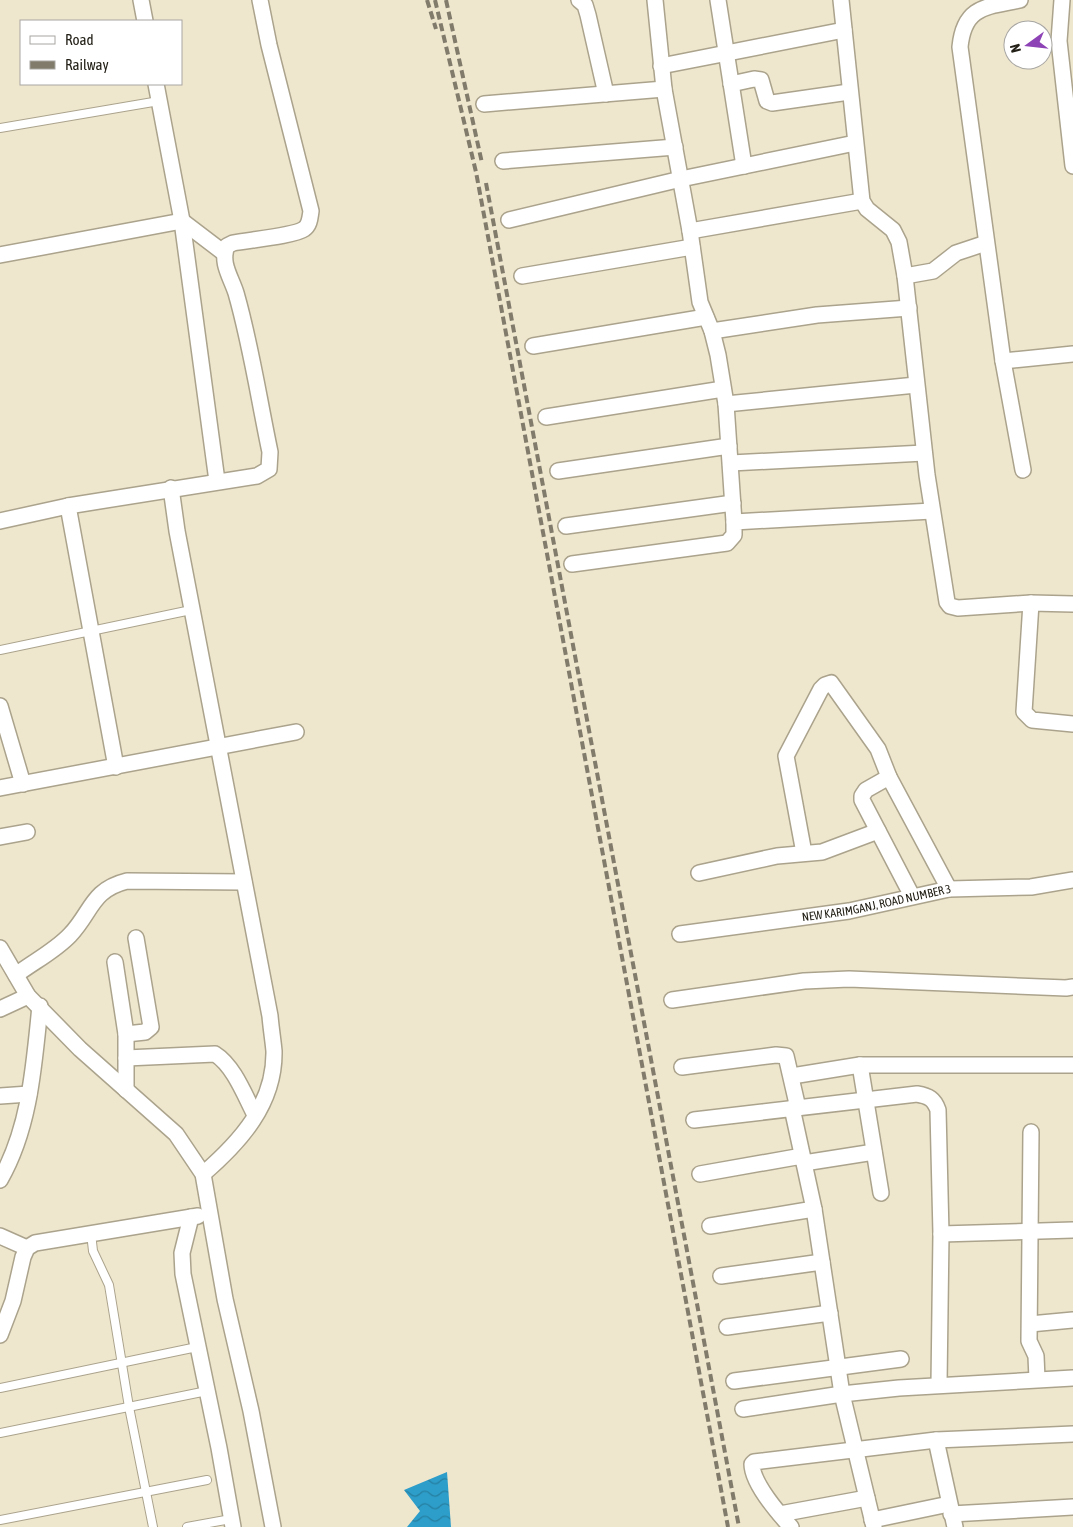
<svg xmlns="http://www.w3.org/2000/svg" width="1073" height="1527" font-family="'Asap Condensed',sans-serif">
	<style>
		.water { fill: url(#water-waves) }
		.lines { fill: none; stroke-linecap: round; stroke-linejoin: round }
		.lane-casing { stroke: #aba38c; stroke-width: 10 }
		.street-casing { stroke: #aba38c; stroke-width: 18 }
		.lane { stroke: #fff; stroke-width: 8 }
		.street { stroke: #fff; stroke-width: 15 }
		.rail { stroke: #807b6b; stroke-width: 4; stroke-dasharray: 8 4; stroke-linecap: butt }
		.labels { text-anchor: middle; stroke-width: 4; stroke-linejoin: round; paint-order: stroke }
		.street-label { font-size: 12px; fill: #232017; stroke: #fff }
	</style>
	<defs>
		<pattern id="water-waves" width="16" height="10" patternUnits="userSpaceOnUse" patternTransform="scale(1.25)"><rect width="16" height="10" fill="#2d9dc9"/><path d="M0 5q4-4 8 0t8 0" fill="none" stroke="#2680a2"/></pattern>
	</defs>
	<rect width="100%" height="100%" fill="#efe6ce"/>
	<!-- water -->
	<polygon class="water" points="447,1472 451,1527 407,1527 420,1511 404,1490"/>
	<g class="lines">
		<defs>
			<g id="lane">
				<polyline points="0,128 159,101"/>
				<polyline points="0,650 191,610"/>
				<polyline points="91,1233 93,1251 109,1285 129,1407 153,1527"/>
				<polyline points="0,1388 197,1347"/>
				<polyline points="0,1433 207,1391"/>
				<polyline points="0,1520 207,1480"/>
				<polyline points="187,1527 231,1519"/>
			</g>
			<g id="street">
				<polyline points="141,0 145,21"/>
				<polyline points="579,0 585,5 588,15 606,94"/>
				<polyline points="655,0 664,89 690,231 700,302 712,331 718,355 726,404 734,522"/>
				<polyline points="718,0 744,166"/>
				<polyline points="841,0 862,201 867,209 893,230 899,242 905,276 927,475 947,602 950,606 958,608 1031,603 1073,604"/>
				<path d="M 1020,0 C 986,7 964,6 960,47 L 1003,361 L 1023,470"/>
				<polyline points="1062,0 1059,41 1073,166"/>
				<polyline points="661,66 844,30"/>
				<polyline points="156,84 182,221 217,481"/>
				<polyline points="731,84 754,79 761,80 767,101 772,103 849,92"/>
				<polyline points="484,104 664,89"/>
				<polyline points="503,161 675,147"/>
				<polyline points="509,220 681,179 855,143"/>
				<polyline points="690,231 862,201"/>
				<polyline points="0,255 182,221 224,253"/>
				<polyline points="522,276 692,247"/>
				<polyline points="905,276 933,271 956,253 986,243"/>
				<polyline points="712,331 817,315 909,308"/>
				<polyline points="533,346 706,317"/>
				<polyline points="1003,361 1073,354"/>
				<polyline points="726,404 916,385"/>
				<polyline points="546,417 723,389"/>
				<polyline points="731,463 924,453"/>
				<polyline points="558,471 729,446"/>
				<path d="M 171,488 L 177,531 L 270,1016 C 271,1028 273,1040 274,1051 C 275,1104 240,1142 203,1174"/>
				<polyline points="68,506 116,767"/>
				<path d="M 0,521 L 68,506 L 257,476 L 269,469 L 270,452 C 259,400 251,345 236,293 C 231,277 220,263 227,246 L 233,243 C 248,240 294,236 304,229 C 310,225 310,217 311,211 L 269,45 L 260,0"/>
				<polyline points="566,526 733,503"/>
				<polyline points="572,564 727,543 734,535 734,522 932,511"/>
				<polyline points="1031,603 1024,712 1032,720 1073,724"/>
				<polyline points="0,706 23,784"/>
				<polyline points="889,777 866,790 862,796 862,800 912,896"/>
				<polyline points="0,788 296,732"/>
				<polyline points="0,837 27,832"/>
				<polyline points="804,853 786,756 821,689 825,685 831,683 878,749 889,777 949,889"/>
				<polyline points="699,873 777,856 822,852 878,831"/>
				<path id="s1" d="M 680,934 L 849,911 L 949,889 L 1031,887 L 1073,880"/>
				<polyline points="0,948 28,996 80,1049 176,1134 203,1174 225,1299 251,1411 273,1527"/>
				<polyline points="115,962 126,1034 126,1090"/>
				<path d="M 16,975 C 33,962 55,951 70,935 C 92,912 91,890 127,881 L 244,882"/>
				<polyline points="672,1000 804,981 849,979 1066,988 1073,987"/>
				<polyline points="0,1009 28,996"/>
				<polyline points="126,1034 145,1032 151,1027 136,938"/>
				<path d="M 126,1058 L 215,1054 C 234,1066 245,1096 255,1115"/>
				<polyline points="860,1065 881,1193"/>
				<polyline points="682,1067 776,1055 786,1056 798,1108"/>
				<polyline points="792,1076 860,1065 1073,1065"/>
				<polyline points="0,1096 29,1094"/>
				<polyline points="792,1108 814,1209 842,1394 874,1527"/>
				<path d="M 694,1120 L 917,1094 C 929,1096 934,1099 938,1110 L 941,1234 L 939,1384"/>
				<polyline points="1031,1132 1029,1341 1036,1356 1037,1379"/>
				<polyline points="804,1163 874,1152"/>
				<polyline points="700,1174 802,1156"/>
				<path d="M 0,1180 C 30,1128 34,1065 40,1006"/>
				<polyline points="191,1217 182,1253 183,1274 219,1448 233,1527"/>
				<polyline points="710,1226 814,1209"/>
				<polyline points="941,1234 1073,1230"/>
				<polyline points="0,1236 27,1248"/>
				<polyline points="721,1276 822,1262"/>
				<polyline points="1030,1324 1073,1320"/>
				<polyline points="727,1327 830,1313"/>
				<polyline points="0,1335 13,1301 23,1257 27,1248 35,1243 198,1216"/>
				<polyline points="734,1381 901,1359"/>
				<polyline points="743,1409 842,1394 899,1388 1073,1378"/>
				<polyline points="936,1440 955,1527"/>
				<polyline points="780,1514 867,1498"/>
				<polyline points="951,1514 1073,1507"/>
				<polyline points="872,1520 949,1504"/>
				<path d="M 791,1527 C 779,1514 752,1483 752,1464 L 754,1462 L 936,1440 L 1073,1434"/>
			</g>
		</defs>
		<!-- lane casing -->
		<use href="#lane" class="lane-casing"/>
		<!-- street casing -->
		<use href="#street" class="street-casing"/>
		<!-- lane -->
		<use href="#lane" class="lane"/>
		<!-- street -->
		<use href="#street" class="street"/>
		<!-- rail -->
		<g class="rail">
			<polyline points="427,0 436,29"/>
			<polyline points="435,0 476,172 728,1527"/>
			<polyline points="446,0 482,163"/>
			<polyline points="486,183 739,1527"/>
		</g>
	</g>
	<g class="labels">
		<!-- street labels -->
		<g class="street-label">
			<text dy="4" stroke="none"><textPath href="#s1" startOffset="199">NEW KARIMGANJ, ROAD NUMBER 3</textPath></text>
		</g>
	</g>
	<!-- legend -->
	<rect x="20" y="20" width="162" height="65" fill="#ffffff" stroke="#a7a6a2"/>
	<rect x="30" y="36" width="25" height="8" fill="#ffffff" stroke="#a7a6a2"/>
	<text x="65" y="45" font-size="15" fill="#232017">Road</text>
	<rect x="30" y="61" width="25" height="8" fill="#807b6b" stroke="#a7a6a2"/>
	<text x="65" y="70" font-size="15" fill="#232017">Railway</text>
	<!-- north arrow -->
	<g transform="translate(1028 45) rotate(255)"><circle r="24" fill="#ffffff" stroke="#a7a6a2"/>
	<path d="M0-4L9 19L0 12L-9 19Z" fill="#8d43b5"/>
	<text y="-8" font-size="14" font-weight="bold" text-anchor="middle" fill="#232017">N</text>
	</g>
</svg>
